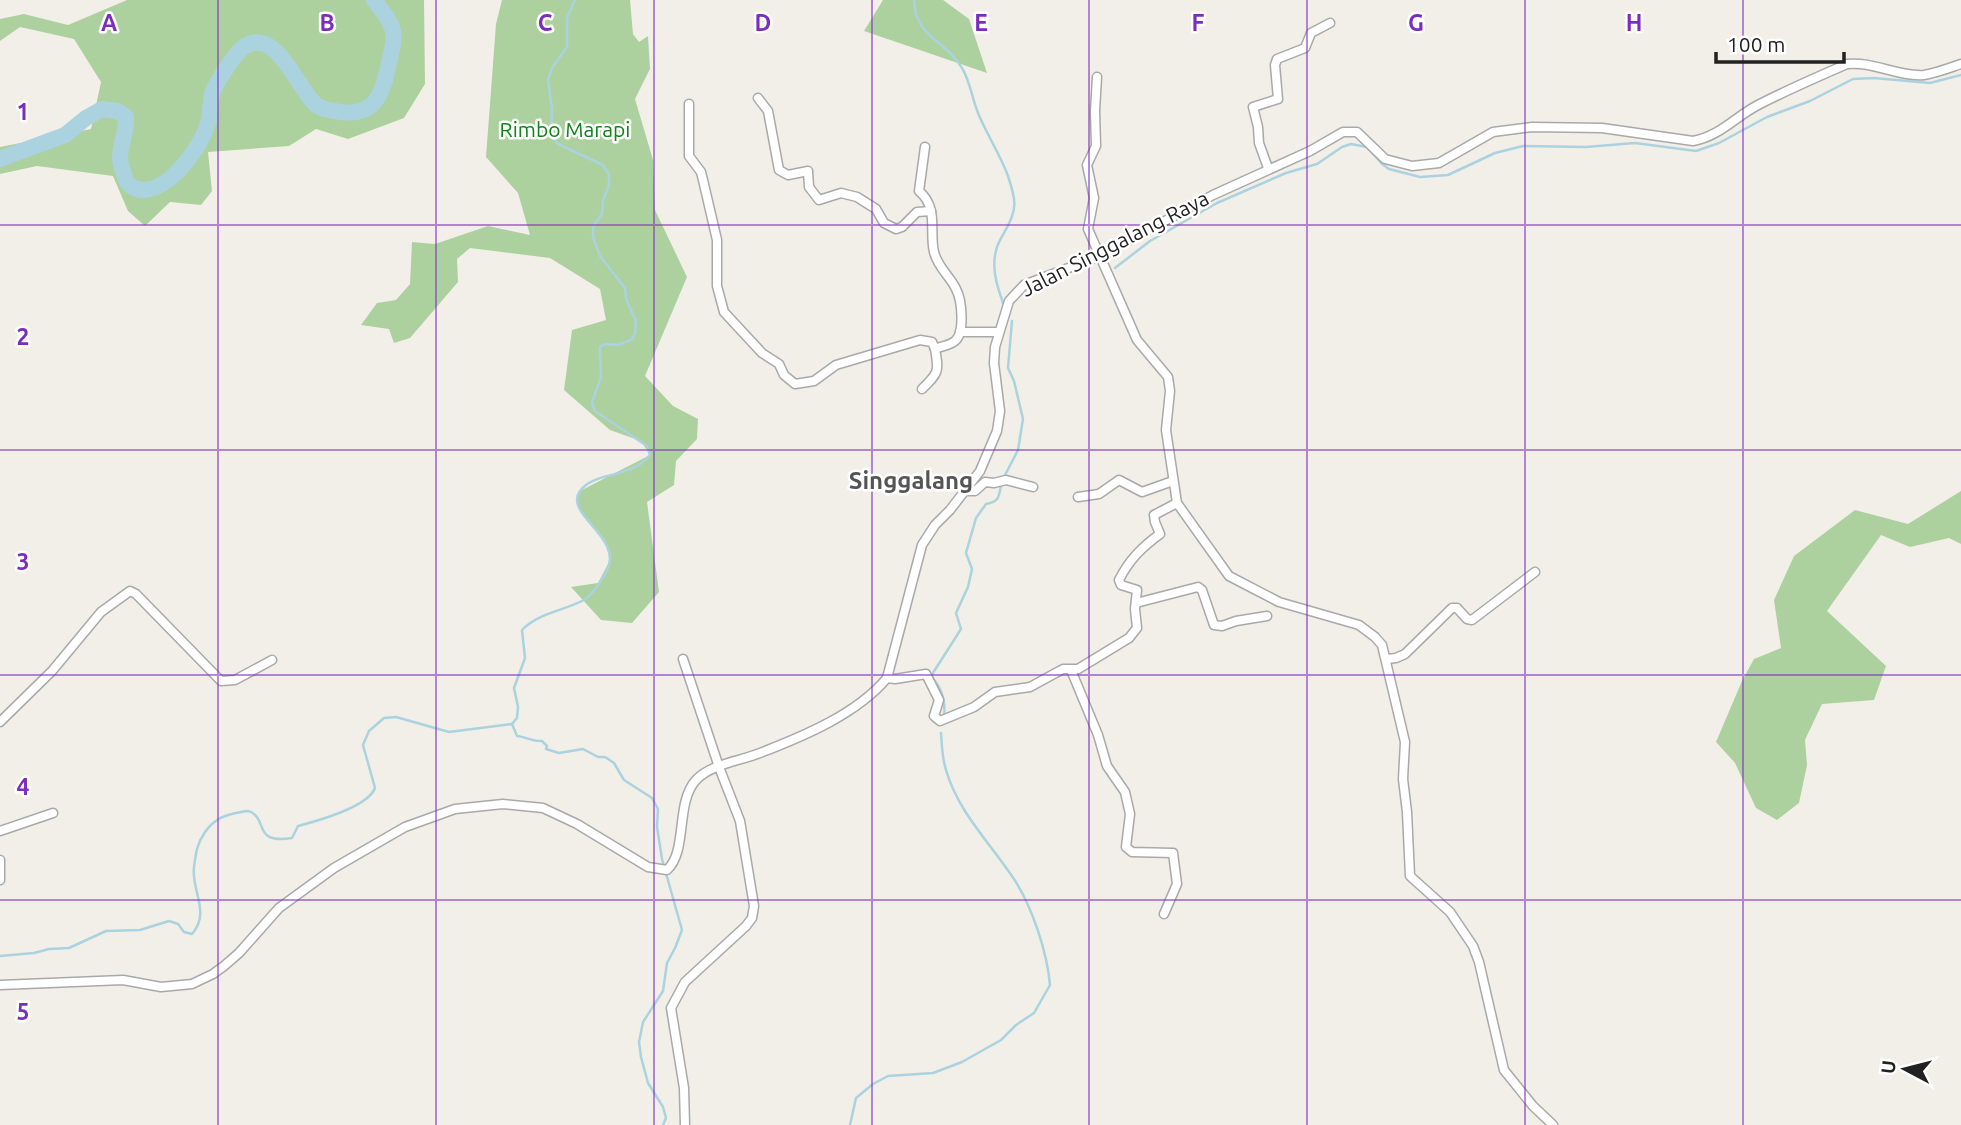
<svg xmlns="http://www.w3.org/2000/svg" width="1961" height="1125" font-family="Ubuntu,sans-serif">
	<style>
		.forest { fill: #add19e }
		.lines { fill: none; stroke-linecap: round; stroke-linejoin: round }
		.stream { stroke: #aad3df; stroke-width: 2.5 }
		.river { stroke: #aad3df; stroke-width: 16 }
		.minor-casing { stroke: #a9a9a9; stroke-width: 11 }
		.minor { stroke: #fff; stroke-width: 8 }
		.grid { fill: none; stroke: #7b2cbf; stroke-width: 2; stroke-opacity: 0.55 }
		.labels { text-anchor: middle; stroke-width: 5; stroke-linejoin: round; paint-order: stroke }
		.park-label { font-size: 21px; fill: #0c8416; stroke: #fff }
		.street-label { font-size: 21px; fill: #222; stroke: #fff }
		.quarter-label { font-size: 24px; font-weight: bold; fill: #555; stroke: #fff }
		.grid-label { font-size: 23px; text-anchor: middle; font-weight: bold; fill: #7b2cbf; stroke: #fff; stroke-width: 5; stroke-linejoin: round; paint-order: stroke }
	</style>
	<rect width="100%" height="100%" fill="#f2efe9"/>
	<!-- forest -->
	<g class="forest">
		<polygon points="127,0 424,0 425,84 404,118 348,139 316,129 289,146 208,152 212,191 201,205 170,202 145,226 128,211 113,176 37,166 0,174 0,147 91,129 101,82 74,39 20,27 0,41 0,19 24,14 68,25"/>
		<polygon points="502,0 630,0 633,34 639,42 648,36 650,69 635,99 653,160 655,210 687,277 645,376 673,406 698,419 697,439 676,461 674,485 647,502 659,592 632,623 601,620 571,587 598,583 610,560 605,540 578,507 578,492 650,455 641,441 610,430 564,390 572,330 606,320 600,289 550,258 470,248 457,259 458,282 410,338 394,343 389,329 361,325 377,303 396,300 410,284 412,242 435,244 488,226 530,235 518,193 486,157 496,24"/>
		<polygon points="883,0 943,0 969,19 987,73 864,31"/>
		<polygon points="1961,491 1961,544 1949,538 1910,547 1881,535 1827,611 1886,666 1874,700 1822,704 1805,740 1807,765 1799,803 1777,820 1756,808 1735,763 1716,742 1742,681 1754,659 1781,648 1774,600 1794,556 1855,510 1908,524"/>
	</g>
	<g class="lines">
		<!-- stream -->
		<g class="stream">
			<path d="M 575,0 L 567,18 L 567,47 L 552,68 L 548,79 L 552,110 L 551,135 L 558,144 L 603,165 L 609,175 L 609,185 L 603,200 L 602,214 L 593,227 L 593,237 L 600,256 L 625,288 L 626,299 L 636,321 L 635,334 L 631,340 L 618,345 L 605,344 L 600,347 L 601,377 L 592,402 L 595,411 L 647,446 L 650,455 C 631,479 594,471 580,491 C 563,514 624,538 607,570 C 603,579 592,595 584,600 C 563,611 538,613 522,630 L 525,658 L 514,688 L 518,707 L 517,718 L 512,724 L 517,736 C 526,737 534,742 542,741 L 547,746 L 546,749 L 559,753 L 583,749 L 598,757 L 605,757 L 614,763 L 624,780 L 652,798 L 658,809 L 657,827 L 662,859 L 682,930 L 675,948 L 667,963 L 663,991 L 643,1022 L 639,1042 L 641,1057 L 648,1083 L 663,1107 L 666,1118 L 663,1125"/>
			<path d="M 914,0 C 915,38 946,40 962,68 C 970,81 972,98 978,113 C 987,135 1000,154 1008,176 C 1016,200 1018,209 1005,231 C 1002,237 997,244 996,251 C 991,269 998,290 1005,308"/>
			<polyline points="1115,268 1150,241 1217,203 1286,173 1317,164 1342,147 1351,144 1367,147 1382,164 1389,169 1420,177 1448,175 1495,153 1523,146 1586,147 1635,143 1696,151 1719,143 1767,117 1810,101 1853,79 1874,78 1930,83 1961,75"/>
			<polyline points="1003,479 1018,450 1023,419 1014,381 1008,368 1012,321"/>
			<path d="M 944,716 C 946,700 942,688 931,676 L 961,629 L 956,613 L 968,587 L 972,569 L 966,553 L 976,518 L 986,504 C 999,502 999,497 1001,485"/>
			<path d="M 0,956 L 34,953 L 49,949 L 69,948 L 106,931 L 140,930 L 169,921 L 178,924 L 184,932 L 192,934 C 211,912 191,891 194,867 C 196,852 197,844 205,832 C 215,818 225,815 241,812 C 246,811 247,810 251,812 C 268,821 253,844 292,838 L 298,826 C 317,821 368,807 375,788 L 363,745 L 369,731 L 384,718 L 396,717 L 449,732 L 512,724"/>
			<path d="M 850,1125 L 856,1098 L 873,1084 L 888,1076 L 933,1073 L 962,1062 L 1001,1040 L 1016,1025 L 1034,1013 L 1050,985 C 1047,951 1032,907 1014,879 C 991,844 958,812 946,770 C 942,758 942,746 941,733"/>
		</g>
		<!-- river -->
		<path class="river" d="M 0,159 L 65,135 L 86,118 L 102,109 L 117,111 L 126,117 C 127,131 120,144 120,159 C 121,166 125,183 132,187 C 164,203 203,145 209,120 C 211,109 209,99 214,89 C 219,78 236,52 245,46 C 277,27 298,90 316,105 C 323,110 333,111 341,112 C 377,117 383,91 389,63 C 391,53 395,42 393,31 C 391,20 381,10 374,0"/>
		<defs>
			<g id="minor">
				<polyline points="1097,77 1095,111 1096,146 1087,165 1094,198 1088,229 1137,340 1168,377 1170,391 1166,430 1177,503 1229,576 1279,602 1359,625 1375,637 1382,645 1405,742 1403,779 1407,812 1410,876 1450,912 1473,946 1479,962 1504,1070 1533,1106 1553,1125"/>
				<polyline points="758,98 768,111 779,170 788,175 808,171 809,187 819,200 841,193 857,197 876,209 884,223 896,229 902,227 917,212 931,211"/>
				<polyline points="689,104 689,156 701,172 703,180 717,240 717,286 724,312 762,353 779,364 784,375 795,384 814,381 836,365 920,340 932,342 935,349"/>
				<polyline points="1268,168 1259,143 1258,127 1253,107 1278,99 1275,65 1277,59 1305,48 1311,33 1330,23"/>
				<polyline points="960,332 998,332"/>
				<path d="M 922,389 C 939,373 939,371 935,349 C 941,346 949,346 955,341 C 965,333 962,300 956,289 C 950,276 938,268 934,252 C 929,231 939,208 919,191 L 925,147"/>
				<polyline points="966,491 975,491 985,482 994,483 1006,480 1033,487"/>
				<polyline points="1078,497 1099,494 1119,480 1142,492 1173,481"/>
				<polyline points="1136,603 1198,587 1202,590 1214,625 1222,626 1236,621 1267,616"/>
				<polyline points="683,659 719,767 740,821 754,906 752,918 746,926 685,982 671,1008 684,1088 685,1125"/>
				<polyline points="1387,659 1396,658 1405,654 1452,608 1457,608 1467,619 1472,620 1535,572"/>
				<polyline points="1071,670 1098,735 1107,766 1125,792 1130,814 1126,847 1132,852 1173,853 1177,884 1164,914"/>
				<path d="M 887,678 L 895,679 L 926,674 L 939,700 L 934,716 L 940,721 L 974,707 L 995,692 L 1030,687 L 1063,669 L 1078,669 L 1129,638 L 1137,628 L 1135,609 L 1137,590 L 1121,585 L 1119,580 C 1129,560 1142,547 1160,534 L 1155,522 L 1154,515 L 1177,503"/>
				<polyline points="0,722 52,671 101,612 130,591 136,594 221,681 235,680 272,660"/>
				<polyline points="0,831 53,813"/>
				<polyline points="0,860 0,880"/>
				<path d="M 0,985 L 123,980 L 161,987 L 192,984 L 213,974 L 224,966 L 239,953 L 279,908 L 334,868 L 405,827 L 455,809 L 503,804 L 543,808 L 577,824 L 648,867 L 667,870 C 688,851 675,803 696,780 C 711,764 740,761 760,753 C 804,736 857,714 887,678 L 922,545 L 935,525 L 950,510 L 980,471 L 997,431 L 1000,411 L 994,363 L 995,347 L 1009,301 L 1024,285 L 1100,256 L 1213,195 L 1310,151 L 1343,132 L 1357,132 L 1385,159 L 1412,166 L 1439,163 L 1493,132 L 1532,127 L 1602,128 L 1693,141 C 1720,136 1735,117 1758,105 C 1787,90 1817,77 1847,64 C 1873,61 1898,77 1924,75 C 1936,73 1949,68 1961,64"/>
			</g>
		</defs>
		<!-- minor casing -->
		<use href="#minor" class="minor-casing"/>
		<!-- minor -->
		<use href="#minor" class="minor"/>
	</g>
	<!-- grid -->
	<path class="grid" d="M 218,0 L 218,1125M 436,0 L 436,1125M 654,0 L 654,1125M 872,0 L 872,1125M 1089,0 L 1089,1125M 1307,0 L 1307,1125M 1525,0 L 1525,1125M 1743,0 L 1743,1125M 0,225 L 1961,225M 0,450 L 1961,450M 0,675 L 1961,675M 0,900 L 1961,900"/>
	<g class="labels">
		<!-- park labels -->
		<g class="park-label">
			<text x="565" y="137">Rimbo Marapi</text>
		</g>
		<!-- street labels -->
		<g class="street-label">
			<text transform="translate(1115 244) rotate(-27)" y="7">Jalan Singgalang Raya</text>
		</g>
		<!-- quarter labels -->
		<g class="quarter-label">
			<text x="911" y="489">Singgalang</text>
		</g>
	</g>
	<g class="grid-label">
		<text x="109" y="31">A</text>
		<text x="327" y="31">B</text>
		<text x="545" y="31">C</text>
		<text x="763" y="31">D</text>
		<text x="981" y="31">E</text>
		<text x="1198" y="31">F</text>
		<text x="1416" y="31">G</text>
		<text x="1634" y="31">H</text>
		<text x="23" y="120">1</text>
		<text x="23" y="345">2</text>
		<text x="23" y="570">3</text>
		<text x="23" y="795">4</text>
		<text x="23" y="1020">5</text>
	</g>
	<!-- north arrow -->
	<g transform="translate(1905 1069) rotate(277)" stroke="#ffffff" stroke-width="5" paint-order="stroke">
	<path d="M0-5L12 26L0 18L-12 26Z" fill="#222222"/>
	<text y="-10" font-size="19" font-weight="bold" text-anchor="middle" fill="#222222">U</text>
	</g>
	<!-- scale -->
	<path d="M1716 52v10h128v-10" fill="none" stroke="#222222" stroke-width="3.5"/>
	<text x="1727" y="52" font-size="21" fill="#222222" stroke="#ffffff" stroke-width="5" paint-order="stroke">100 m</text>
</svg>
